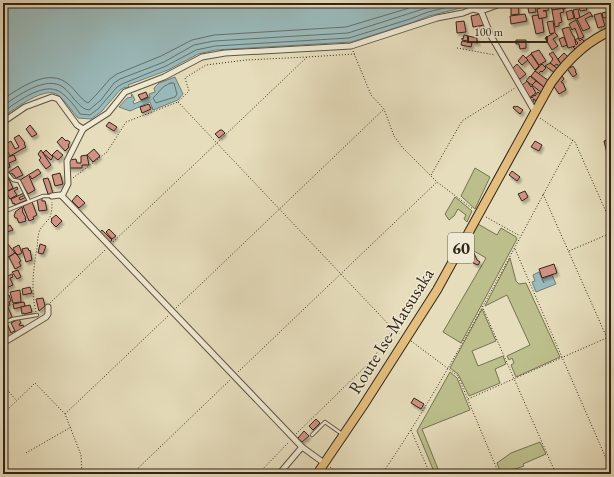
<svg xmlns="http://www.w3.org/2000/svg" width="614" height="477" font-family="'EB Garamond',serif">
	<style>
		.green { fill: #bcbf8c; stroke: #767252 }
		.water { fill: #9ababb; stroke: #707e7a }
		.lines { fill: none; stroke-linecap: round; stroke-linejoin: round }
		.shore { stroke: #66706a; stroke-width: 1 }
		.building { fill: #d29284; stroke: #312518; filter: url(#shadow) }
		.lane-casing { stroke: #5e5341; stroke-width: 4.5 }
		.street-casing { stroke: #5e5341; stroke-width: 7 }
		.primary-casing { stroke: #312518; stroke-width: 10 }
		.path { stroke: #312518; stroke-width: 1; stroke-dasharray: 1 2; stroke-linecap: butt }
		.lane { stroke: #efe9d3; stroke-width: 2.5 }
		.street { stroke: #efe9d3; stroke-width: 5 }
		.primary { stroke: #e3be7e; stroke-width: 8 }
		.labels { text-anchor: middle; stroke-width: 3; stroke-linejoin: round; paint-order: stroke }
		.shield { fill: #efe9d3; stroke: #6a6050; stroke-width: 1 }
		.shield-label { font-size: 17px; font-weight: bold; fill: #312518 }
		.street-label { font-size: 18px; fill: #312518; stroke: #efe9d3 }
	</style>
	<defs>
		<filter id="shadow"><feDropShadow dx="2" dy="3" stdDeviation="1" flood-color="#0004"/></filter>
	</defs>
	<rect width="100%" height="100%" fill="#e6ddbc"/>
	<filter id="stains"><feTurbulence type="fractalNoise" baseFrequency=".005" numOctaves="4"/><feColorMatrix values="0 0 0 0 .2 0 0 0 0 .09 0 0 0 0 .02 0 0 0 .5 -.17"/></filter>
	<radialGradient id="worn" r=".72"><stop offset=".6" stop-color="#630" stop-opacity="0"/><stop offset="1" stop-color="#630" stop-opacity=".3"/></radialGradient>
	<!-- green -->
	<g class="green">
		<polygon points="475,168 490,177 475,209 461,196"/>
		<polygon points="455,197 472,211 467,222 464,219 466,215 458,209 454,216 449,220 445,214"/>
		<polygon points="478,224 497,235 501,228 516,237 517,239 461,343 443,332 486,258 467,247"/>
		<polygon points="510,258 516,281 519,284 526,283 560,357 516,377 511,365 514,363 512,358 509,360 507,356 530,345 507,295 485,306"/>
		<polygon points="482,309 496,341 472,351 478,366 503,356 506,364 495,369 500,383 469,396 458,374 450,368"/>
		<polygon points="450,372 457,378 470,410 422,429 440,474 435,474 417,431"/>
		<polygon points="540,442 546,454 523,464 524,466 501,474 497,463 511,453"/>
	</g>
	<!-- water -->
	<g class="water">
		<path d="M 3,3 L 469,3 L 465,7 L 429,16 L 411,23 L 351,42 L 215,50 L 198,54 L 168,70 L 128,85 L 129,87 L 126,88 L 125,87 L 120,90 L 102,111 L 91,119 L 78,118 C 72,112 66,101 58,95 C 46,85 14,109 3,117 Z"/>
		<polygon points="175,77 183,94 178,100 153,110 150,102 130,111 119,107 127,98 132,97 131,94 132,94 135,100 133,101 134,104 150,97 149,94 155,92 154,88 159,83"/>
		<polygon points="539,272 544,283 542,279 552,275 556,284 536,292 532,282 535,281 533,275"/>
	</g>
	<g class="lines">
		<!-- shore -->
		<g class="shore">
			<path d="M 171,83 L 174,83 L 177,94 L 175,97 L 156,103 L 153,98 C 161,91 160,87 171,83 Z"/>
			<path d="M 3,99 C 20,88 49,67 68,84 C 75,89 80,99 88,103 L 96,95 L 110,79 L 117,74 L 161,56 L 192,40 L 214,35 L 346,27 L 406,9 L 421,3"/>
			<path d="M 3,106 C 17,96 46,75 63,87 C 67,90 71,95 74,99 C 79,104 82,109 89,110 L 101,100 L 114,83 L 120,79 L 164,62 L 194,45 L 214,41 L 348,33 L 442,3"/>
			<path d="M 3,112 C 15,103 41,84 56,90 C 64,92 76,107 80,114 L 90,115 L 98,109 L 117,87 L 122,84 L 166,66 L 196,50 L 215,46 L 349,38 L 410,19 L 428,12 L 464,3"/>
		</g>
	</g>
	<!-- building -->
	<g class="building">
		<polygon points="509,3 520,3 518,3 519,14 511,15 511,5 509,5"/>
		<polygon points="527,3 535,3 536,12 529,13"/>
		<polygon points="540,3 544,3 545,8 548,7 549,10 543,11 546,11 547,17 539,19 537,9 541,8"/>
		<polygon points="555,3 563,3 564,8 552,10 551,6 555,5"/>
		<polygon points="578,3 585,3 587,10 580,11"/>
		<polygon points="565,8 565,9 563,9 564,12 560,13 562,22 559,23 559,26 555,27 552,10"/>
		<polygon points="578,9 580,18 575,19 573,10"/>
		<polygon points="572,10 574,18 568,20 566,12"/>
		<polygon points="611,11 611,17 603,18 602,13"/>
		<polygon points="590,12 593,17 591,16 585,19 590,28 583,31 577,19"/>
		<polygon points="601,13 605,26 598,28 594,15"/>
		<polygon points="480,14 484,25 473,27 471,16"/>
		<polygon points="525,14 527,21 511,24 510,16"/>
		<polygon points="538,15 539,19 542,18 544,32 536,34 532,16"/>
		<polygon points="576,20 584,37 579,39 575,28 572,30 569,24"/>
		<polygon points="464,21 466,32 457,33 456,22"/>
		<polygon points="553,21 555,33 558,36 553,39 558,46 552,50 545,38 554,33 550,34 547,22"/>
		<polygon points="569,27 573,36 574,36 576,45 578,43 575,40 578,38 580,41 582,39 585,42 576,50 573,47 575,46 568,48 562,29"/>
		<polygon points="464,35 477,38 477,41 478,41 478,43 462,40 462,38 463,39"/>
		<polygon points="564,37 567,45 562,47 559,39"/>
		<polygon points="516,40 526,40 526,48 520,49 519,44 516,44"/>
		<polygon points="462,41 472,43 471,47 461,45"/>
		<polygon points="539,50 546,61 539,65 531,53"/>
		<polygon points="553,52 561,64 559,67 557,64 554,66 550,63 553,59 549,54"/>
		<polygon points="564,53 568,57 561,64 558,59"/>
		<polygon points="531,54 539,66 535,70 526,58"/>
		<polygon points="523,55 528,60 522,65 518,61"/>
		<polygon points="550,63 558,69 555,73 545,66"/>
		<polygon points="517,64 526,74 520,79 511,70"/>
		<polygon points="542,64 546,68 542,72 541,71 538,74 535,71"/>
		<polygon points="568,66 570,68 573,66 576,71 575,72 577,74 573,77 566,67"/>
		<polygon points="535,71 549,81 545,88 531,76"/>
		<polygon points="530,76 536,81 532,85 526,81"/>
		<polygon points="562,76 564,79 561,82 563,83 566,90 559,94 553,85 556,84 555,83 558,78"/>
		<polygon points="527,81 531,87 532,86 536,93 529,98 521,86"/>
		<polygon points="536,81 545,88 542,93 532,85"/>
		<polygon points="146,92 148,97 141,100 138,95"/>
		<polygon points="538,92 541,95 537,101 533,99 534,101 531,102 529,98 532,97 532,98 534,95 535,96"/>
		<polygon points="149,104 151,109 142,113 140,107"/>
		<polygon points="514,106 516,107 517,106 523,110 520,114 513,108"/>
		<polygon points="109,122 117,127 114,131 106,126"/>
		<polygon points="30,125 37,134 32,137 26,129"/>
		<polygon points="220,130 222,130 225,133 219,138 215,134"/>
		<polygon points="19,135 25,143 24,144 26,147 10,156 4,145 11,141 15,149 19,147 14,138"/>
		<polygon points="62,137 66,141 67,140 70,142 68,146 69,147 65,151 57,142"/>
		<polygon points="609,139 611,149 611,170 604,141"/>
		<polygon points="535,141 542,145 539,151 531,147"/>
		<polygon points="94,149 100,156 93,162 87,155"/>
		<polygon points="41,150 51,165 46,169 39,160 41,158 38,154"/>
		<polygon points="46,150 53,157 51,160 43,153"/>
		<polygon points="57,150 63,155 58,160 52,155"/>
		<polygon points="14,155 16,160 9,163 10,167 4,170 3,159"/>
		<polygon points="87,155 89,165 82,165 82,168 68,168 70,160 76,159 77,163 81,163 81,156"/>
		<polygon points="18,166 23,175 16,178 14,175 13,175 12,173 10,174 9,172"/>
		<polygon points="38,169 41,173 32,179 30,176 29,176 35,190 28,194 20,180"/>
		<polygon points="512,171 520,177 517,181 509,175"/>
		<polygon points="60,173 63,184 55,186 52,175"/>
		<polygon points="6,175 7,175 13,188 6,192 3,184 3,176"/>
		<polygon points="48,178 50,183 53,194 48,194 43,179"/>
		<polygon points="17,187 18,189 14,191 17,195 10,199 6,192"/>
		<polygon points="525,191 528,197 522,201 518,194"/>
		<polygon points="24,193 25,195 19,198 20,200 26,197 27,200 15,205 14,203 13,204 11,199"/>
		<polygon points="77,195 85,203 79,208 72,201"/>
		<polygon points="42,198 42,201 45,201 47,210 39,211 37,199"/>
		<polygon points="32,202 37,215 33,217 34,219 29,221 23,206"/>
		<polygon points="22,207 23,210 22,211 26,218 25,218 26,221 19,223 17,218 15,218 14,215 15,214 15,212"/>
		<polygon points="3,215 8,226 10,225 13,230 7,232 6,229 5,230 6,232 3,234"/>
		<polygon points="56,215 62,221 56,227 51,222 52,220 51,219"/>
		<polygon points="109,229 116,236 112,239 106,232"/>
		<polygon points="102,230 112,240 110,242 100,232"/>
		<polygon points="3,241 5,244 7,243 15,253 8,257 3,249"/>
		<polygon points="40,244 46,246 43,254 38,253"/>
		<polygon points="19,245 22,253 18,255 15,252 13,248"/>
		<polygon points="26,248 28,248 29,251 30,250 32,260 26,262 22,249"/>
		<polygon points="15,253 18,256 21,261 19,262 21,266 15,269 9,257"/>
		<polygon points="474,253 477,260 480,262 478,265 473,263 470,255"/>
		<polygon points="554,264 557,273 542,278 539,269"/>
		<polygon points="18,270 21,277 17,279 12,272"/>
		<polygon points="12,274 13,277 10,278 13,285 6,288 3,281 3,278"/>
		<polygon points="30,287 32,293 23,295 22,289"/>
		<polygon points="20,290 21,302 13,303 10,292"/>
		<polygon points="9,295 11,301 9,302 10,305 3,308 3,300 5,299 4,297"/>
		<polygon points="43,298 45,306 39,311 36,299"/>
		<polygon points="24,302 25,306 14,309 13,304"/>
		<polygon points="30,305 32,312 24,314 24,313 22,314 21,307"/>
		<polygon points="8,307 12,317 6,320 3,309"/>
		<polygon points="19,319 21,323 19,324 20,326 23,325 25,329 16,333 11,323"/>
		<polygon points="7,323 11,333 14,331 15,334 6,339 3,333 3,324"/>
		<polygon points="414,398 424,404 421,409 411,403"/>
		<polygon points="316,419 320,423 313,430 309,426"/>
		<polygon points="304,431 309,436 302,442 298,438"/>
	</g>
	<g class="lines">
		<defs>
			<g id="lane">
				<polyline points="3,174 8,174 13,180 19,181 29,201"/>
				<polyline points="3,212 43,196 51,196"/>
				<polyline points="3,323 13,319 37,315"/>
				<polyline points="312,435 325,422 342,434"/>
			</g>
			<g id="street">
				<polyline points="481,11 491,36 535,112"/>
				<polyline points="3,122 25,107 52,97 58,99 77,125 83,129"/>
				<polyline points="52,196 60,195 62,196 302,447"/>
				<polyline points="62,196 68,184 67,161 83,129 108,113 125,92 164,77 202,57 225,53 351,46 437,18 463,13 473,9 481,11 503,3"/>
				<polyline points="3,343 46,317 48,314 48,307"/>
				<polyline points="279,474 302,447 324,463"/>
			</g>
			<path id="primary" d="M 317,474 L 363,406 L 437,290 L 551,83 C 567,61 586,41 611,31"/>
		</defs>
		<!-- lane casing -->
		<use href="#lane" class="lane-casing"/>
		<!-- street casing -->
		<use href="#street" class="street-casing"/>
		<!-- primary casing -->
		<use href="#primary" class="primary-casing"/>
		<!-- path -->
		<g class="path">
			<polyline points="457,48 495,55"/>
			<polyline points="353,51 371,95 384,109 394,136 403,148 437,182 473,209"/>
			<polyline points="178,102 393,329 400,334"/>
			<polyline points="540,118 575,142 611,223"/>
			<polyline points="431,175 462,121 515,88"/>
			<polyline points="73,178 107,152 126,122 178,102 189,91 185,78 206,65 246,60 307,57"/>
			<polyline points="543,194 611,347"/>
			<polyline points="486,217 520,236"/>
			<polyline points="113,242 307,57 355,54"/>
			<polyline points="515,249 611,470"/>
			<polyline points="569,251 611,233"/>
			<polyline points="50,303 105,250"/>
			<polyline points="482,306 556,474"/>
			<polyline points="176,308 384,109"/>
			<path d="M 36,312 C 31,291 33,274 36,253 C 38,246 37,239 39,232 C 41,227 43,226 46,222 C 52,217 52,209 52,202"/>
			<polyline points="411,341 458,376 499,474"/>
			<polyline points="238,372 437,182"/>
			<polyline points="3,385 16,400"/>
			<polyline points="468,399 611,336"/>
			<polyline points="3,414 35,383 65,414 81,455 82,474"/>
			<polyline points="65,414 168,316"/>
			<polyline points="411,430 430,474"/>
			<polyline points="296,434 372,360 393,329"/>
			<polyline points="26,453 71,427"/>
			<polyline points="330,467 340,474"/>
			<polyline points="132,474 230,380"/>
			<polyline points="258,474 289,442"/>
			<path d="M 382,474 C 454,368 511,252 573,140"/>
		</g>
		<!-- lane -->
		<use href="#lane" class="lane"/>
		<!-- street -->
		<use href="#street" class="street"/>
		<!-- primary -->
		<use href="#primary" class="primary"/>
	</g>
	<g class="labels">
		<!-- shield labels -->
		<rect class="shield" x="448" y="233" width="26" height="30" rx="3"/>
		<g class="shield-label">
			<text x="461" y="254">60</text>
		</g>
		<!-- street labels -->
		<g class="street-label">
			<text transform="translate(391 331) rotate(-58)" y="6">Route Ise-Matsusaka</text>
		</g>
	</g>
	<!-- margin -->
	<rect width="614" height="477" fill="none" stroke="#e6ddbc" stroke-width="16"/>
	<rect x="4" y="4" width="606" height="469" fill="none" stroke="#312518" stroke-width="2"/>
	<rect x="8" y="8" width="598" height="461" fill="none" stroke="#312518"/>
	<!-- scale -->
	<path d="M468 36v6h79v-6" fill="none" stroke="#312518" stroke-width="2"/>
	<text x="474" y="36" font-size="12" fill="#312518" stroke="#efe9d3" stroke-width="3" paint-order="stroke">100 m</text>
	<rect width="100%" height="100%" filter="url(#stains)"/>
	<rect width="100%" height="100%" fill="url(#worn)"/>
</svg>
